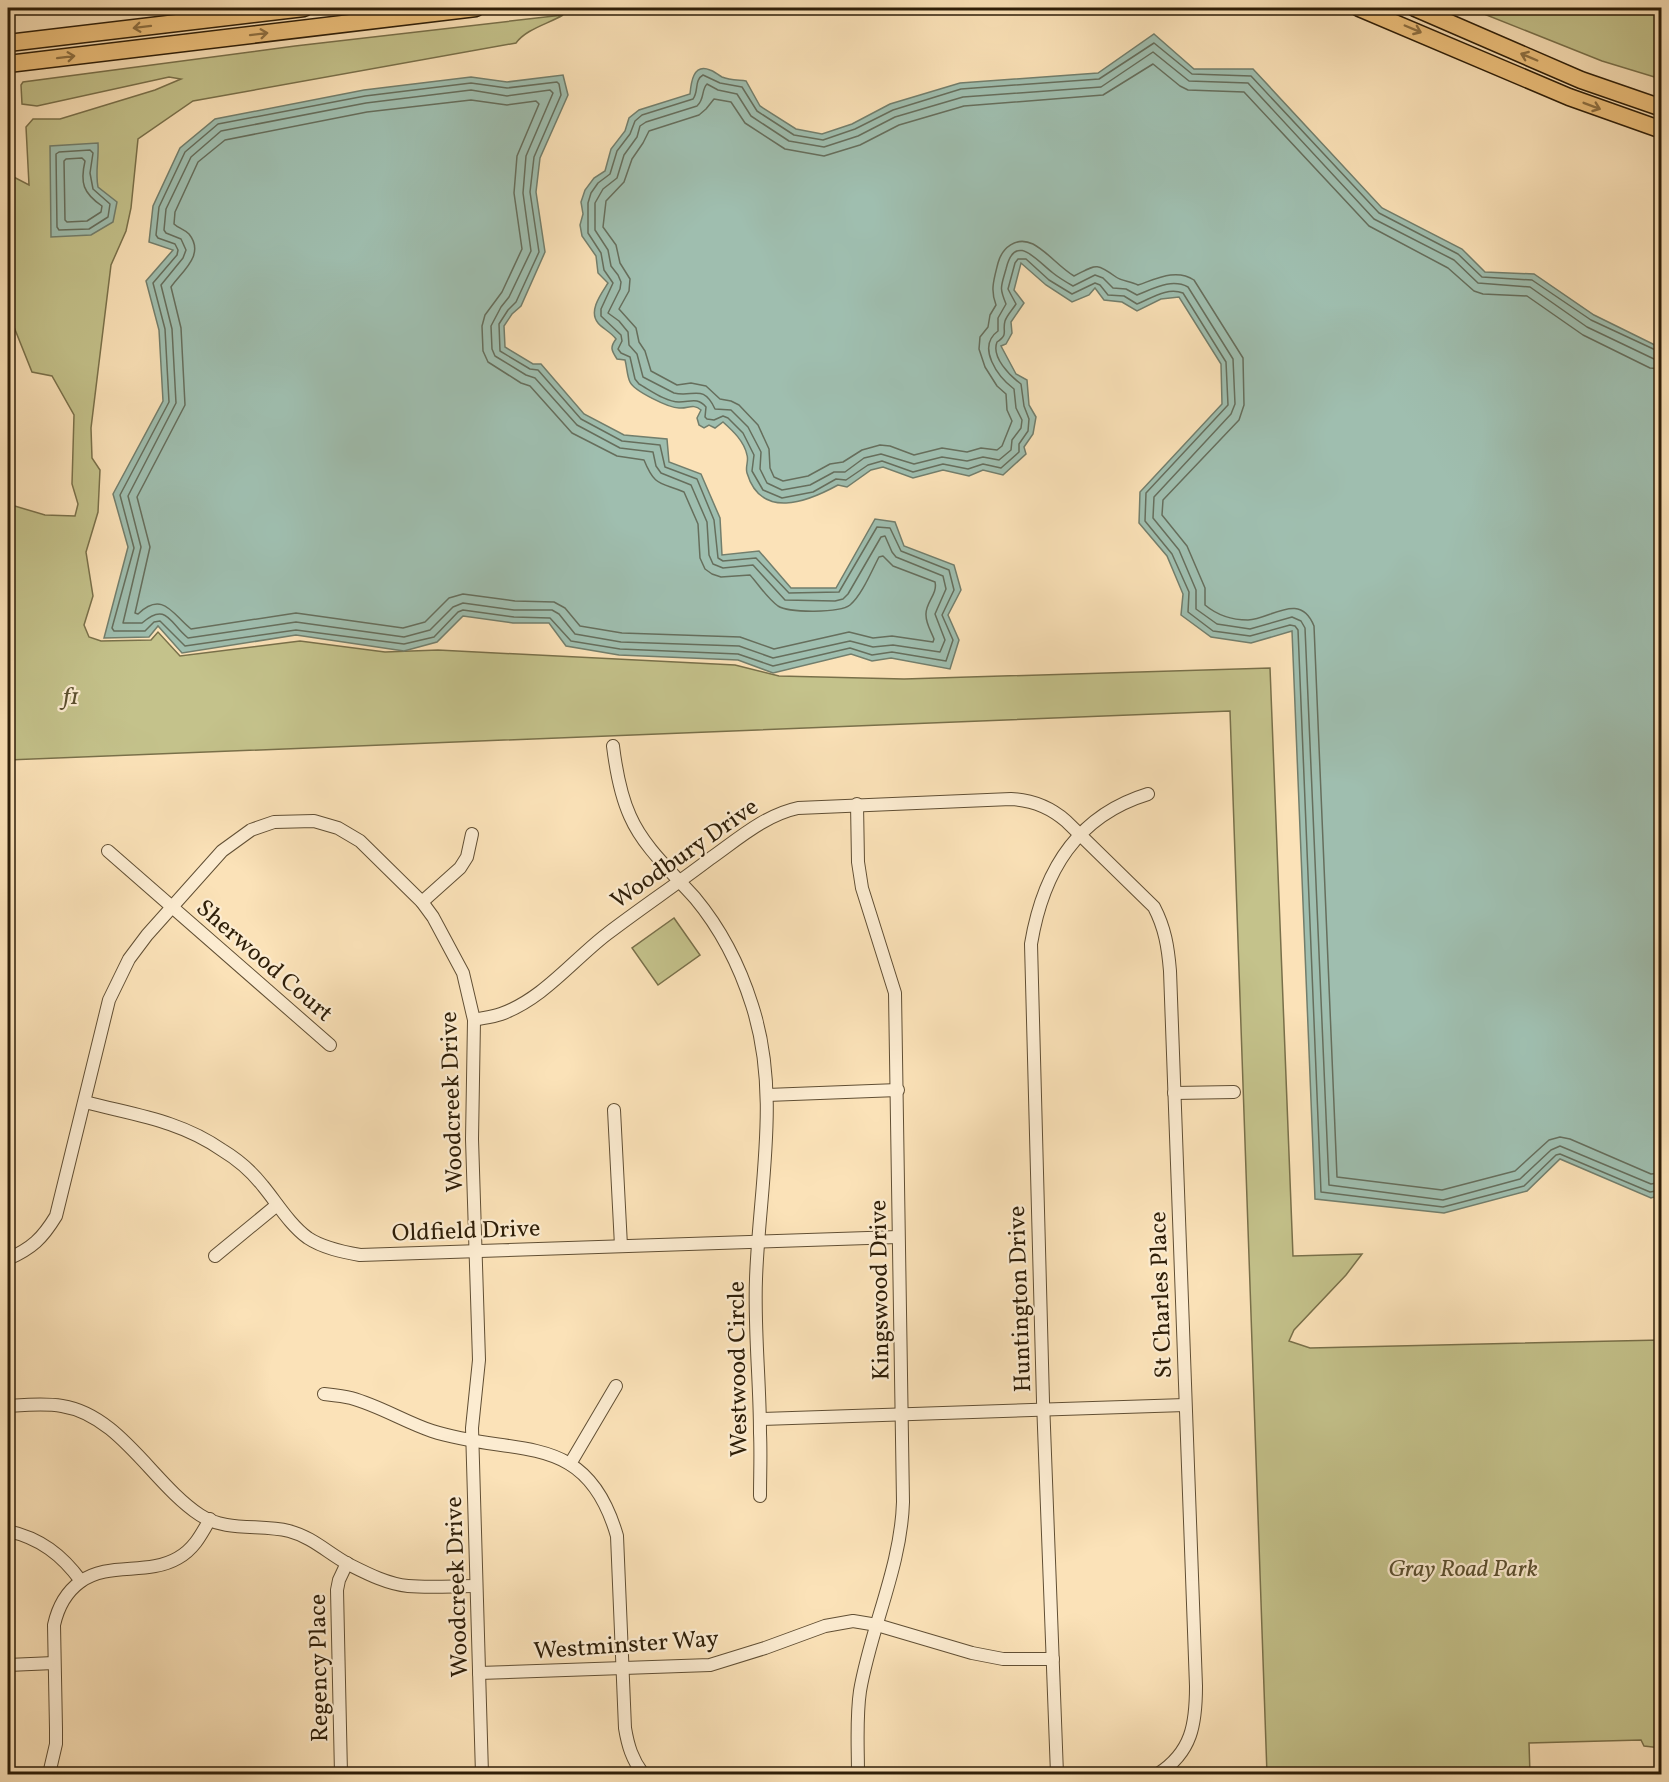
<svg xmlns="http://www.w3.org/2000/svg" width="1669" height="1782" font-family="Vollkorn,serif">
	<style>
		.green { fill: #c4c28b; stroke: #79704a; stroke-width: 1.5 }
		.water { fill: #9fbeaf; stroke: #727e6c; stroke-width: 1.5 }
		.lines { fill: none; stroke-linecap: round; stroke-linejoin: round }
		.shore { stroke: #666e5c; stroke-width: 1.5 }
		.minor-casing { stroke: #614f34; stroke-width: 14 }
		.major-casing { stroke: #2e1e08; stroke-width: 19 }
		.minor { stroke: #fcecd1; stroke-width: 12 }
		.major { stroke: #eec17c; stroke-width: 16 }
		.oneway { stroke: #8e7042 }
		.labels { text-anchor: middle; stroke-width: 4.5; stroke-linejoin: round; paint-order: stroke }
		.park-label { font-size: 24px; font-style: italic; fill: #5b4f2f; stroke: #fcecd1 }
		.street-label { font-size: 24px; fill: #2e1e08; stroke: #fcecd1 }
	</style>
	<rect width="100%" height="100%" fill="#fbe2b8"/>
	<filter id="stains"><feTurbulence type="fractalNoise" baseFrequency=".00333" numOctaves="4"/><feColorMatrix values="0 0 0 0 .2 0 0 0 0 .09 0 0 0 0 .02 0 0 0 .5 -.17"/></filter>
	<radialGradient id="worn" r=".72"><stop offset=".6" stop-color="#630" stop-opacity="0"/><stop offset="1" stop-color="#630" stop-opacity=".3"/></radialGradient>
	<!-- green -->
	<g class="green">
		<polygon points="1469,8 1661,8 1661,79 1602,61"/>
		<path d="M 563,15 C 548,24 526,29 516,43 L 193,101 L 138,139 L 131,208 L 126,231 L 111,265 L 91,428 L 92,458 L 100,470 L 98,512 L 86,552 L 93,596 L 84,625 L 89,637 L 101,641 L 151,640 L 158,632 L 180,656 L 300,641 L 385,652 L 438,650 L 735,665 L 779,676 L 904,679 L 1270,668 L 1293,1256 L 1362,1254 L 1346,1275 L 1294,1330 L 1289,1341 L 1310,1348 L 1661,1340 L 1661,1748 L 1644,1746 L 1641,1740 L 1529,1743 L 1530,1774 L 1267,1774 L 1230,711 L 8,760 L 8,504 L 45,515 L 75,516 L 78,504 L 72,484 L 74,415 L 52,376 L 32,372 L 8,312 L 8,174 L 29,185 L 26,127 L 33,119 L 60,119 L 155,90 L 181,79 L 169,77 L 37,106 L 22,104 L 21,85 L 23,82 L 295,46 Z"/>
		<polygon points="674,918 700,955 658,985 632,948"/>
	</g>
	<!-- water -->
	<g class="water">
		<path d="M 1154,34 L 1194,69 L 1253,69 L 1382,208 L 1462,249 L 1485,272 L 1534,274 L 1594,315 L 1661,348 L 1661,1195 L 1651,1198 L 1560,1159 L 1527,1191 L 1444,1213 L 1315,1199 L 1292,631 L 1251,643 L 1211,637 L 1181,615 L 1183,594 L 1167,556 L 1139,523 L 1140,492 L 1222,404 L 1221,364 L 1179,297 L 1161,299 L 1137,311 L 1122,302 L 1104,300 L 1095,288 L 1089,295 L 1072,302 L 1046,285 L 1021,263 L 1014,290 L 1024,303 L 1011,322 L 1012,333 L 1006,344 L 1001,346 L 1016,374 L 1027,380 L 1029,405 L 1036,417 L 1033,434 L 1024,447 L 1026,454 L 1003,475 L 983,470 L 969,476 L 943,470 L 913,478 L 883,467 L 871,470 L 847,487 L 838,485 C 807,502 761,520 747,473 C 745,467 749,461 747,455 C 744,441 733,431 723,422 L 715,428 L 709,425 L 704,428 L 699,425 L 697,418 L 701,410 C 693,403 688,409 679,408 C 669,408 634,391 630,382 C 627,376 627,367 625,360 L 617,359 C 611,350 610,347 616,339 C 611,332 603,329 598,323 C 588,311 601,294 608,283 L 598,273 L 596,256 L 582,236 L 580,225 L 583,214 L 581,202 L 585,190 L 594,178 L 605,171 L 611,149 L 625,131 L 629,118 L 639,110 L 690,94 C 691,83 693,63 710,70 C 714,71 718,75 722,77 C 729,80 738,80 746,81 L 760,106 L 796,129 L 822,134 L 852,124 L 890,104 L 960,83 L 1098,73 Z"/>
		<polygon points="563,75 568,95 540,158 536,192 545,252 521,306 512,314 504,326 505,347 533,364 541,364 584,414 624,435 667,439 669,462 701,474 720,518 722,555 759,551 791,588 836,588 875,519 895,522 904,546 954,565 961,590 948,615 959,640 950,669 891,658 872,661 851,654 773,673 738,660 619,655 566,646 549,623 513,623 463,616 437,642 404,651 296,635 182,653 158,626 149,637 104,638 128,547 113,494 163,401 159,330 146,281 173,250 149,242 153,206 180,148 215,119 364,90 471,77 507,82"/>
		<path d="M 98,143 C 99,159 95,172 98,187 L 117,202 L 113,222 L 91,235 L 51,237 L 50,146 Z"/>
	</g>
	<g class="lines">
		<!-- shore -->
		<g class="shore">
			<polygon points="557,82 559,84 561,95 534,157 530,192 539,252 516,302 508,310 499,324 500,351 530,369 538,370 581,419 622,441 660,445 665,467 697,479 714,520 718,558 723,561 756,558 789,593 839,592 877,527 890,528 901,551 949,570 954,590 942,615 953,640 946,661 892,652 872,655 850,648 773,666 738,654 620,649 571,641 550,618 514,617 463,610 458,612 434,637 404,644 296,630 185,646 160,621 154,622 145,631 114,631 112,628 134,548 120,495 169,402 165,329 153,283 177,255 178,250 175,244 158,238 156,235 159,207 185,152 218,124 365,96 471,83 507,88"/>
			<path d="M 471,90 L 507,96 L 550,90 L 553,93 L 526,156 L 523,193 L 531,251 L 509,297 L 501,307 L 491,326 L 492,349 L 495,356 L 526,375 L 535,378 L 577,425 L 620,448 L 653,452 L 656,466 L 661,473 L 691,485 L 707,522 L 709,555 L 713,564 L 723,568 L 753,565 L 785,600 L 835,601 L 843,599 L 848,594 L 881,537 L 885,536 L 892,552 L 896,557 L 943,576 L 946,589 L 935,614 L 945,640 L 940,652 L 893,645 L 873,647 L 850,641 L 773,658 L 739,646 L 621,642 L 575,634 L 559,614 L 552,610 L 514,610 L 463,603 L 453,607 L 430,630 L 404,637 L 296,622 L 188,638 C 170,624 167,601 142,623 L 123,623 L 141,547 L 128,496 L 176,403 L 172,329 L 161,285 L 183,258 L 186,250 L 181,239 L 166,233 L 164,230 L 166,209 L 191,157 L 221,131 L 366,103 Z"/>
			<path d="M 471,100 L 507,105 L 536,101 L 539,104 L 517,156 L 514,193 L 522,249 L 502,292 L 485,315 L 482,326 L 483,351 L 488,362 L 521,383 L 530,386 L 572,433 L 617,456 L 644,460 C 655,487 660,482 684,492 L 698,524 L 700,558 L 705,569 L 712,574 L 721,577 L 750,575 C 759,585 767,598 778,606 C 789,613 840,613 850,605 C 862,595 872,570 879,557 L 883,556 L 893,566 L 935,582 C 938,594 925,603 926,615 C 926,624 931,631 934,639 L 933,642 L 892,636 L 873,638 L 849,632 L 774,649 L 740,637 L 622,633 L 580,626 L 565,608 L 554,602 L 515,601 L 463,594 L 449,598 L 425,622 L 403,628 L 296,613 L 191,629 C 173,615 163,590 138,614 L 135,613 L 150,547 L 137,497 L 185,405 L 181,328 L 171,287 C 181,272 206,255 189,234 C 184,229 178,228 174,224 L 175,212 L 198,162 L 225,140 L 367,112 Z"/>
			<polygon points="90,150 93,153 90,173 93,189 110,204 108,217 89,229 59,230 57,227 56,154 59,152"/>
			<path d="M 82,158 L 85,161 C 80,183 83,193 102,206 L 101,212 L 87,221 L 67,222 L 65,220 L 64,161 L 66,159 Z"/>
			<path d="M 1662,353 L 1591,320 L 1532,280 L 1482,277 L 1458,254 L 1379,213 L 1251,76 L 1192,74 L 1154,43 L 1099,79 L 961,89 L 893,110 L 855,129 L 823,140 L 794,135 L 757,111 L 742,87 L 720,83 L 703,75 C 694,80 699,91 693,99 L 642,115 L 635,121 L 630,134 L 617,151 L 610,174 L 598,183 L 591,193 L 588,203 L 588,233 L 601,253 L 604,270 L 613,283 L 601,309 L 601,316 L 621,335 L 622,341 L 618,349 L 621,353 L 630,357 L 635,379 L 639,384 C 650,390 666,402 679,402 C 691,402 697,397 706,407 L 705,417 L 707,419 L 714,420 L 723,416 L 728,418 L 743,433 L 754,455 L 752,471 L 763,490 L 782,498 L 813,492 L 836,479 L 846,480 L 868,465 L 882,461 L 913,472 L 943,464 L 968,469 L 983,464 L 1001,468 L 1019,452 L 1019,444 L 1028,431 L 1029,419 L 1024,406 L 1021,384 C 1010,376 991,357 997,342 C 1009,334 1002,332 1005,321 C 1007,315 1013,309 1016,304 L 1008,289 L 1015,263 L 1018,259 L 1026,259 L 1049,280 L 1072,294 L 1095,283 L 1100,285 L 1108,295 L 1124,296 L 1137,304 C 1152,298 1167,287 1183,293 L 1226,362 L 1228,405 L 1146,493 L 1145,521 L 1172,554 L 1189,592 L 1188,612 L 1213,631 L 1250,636 L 1290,625 L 1295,626 L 1298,630 L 1321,1192 L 1443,1207 L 1524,1186 L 1556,1155 L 1560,1154 L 1650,1192 L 1662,1190"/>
			<path d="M 1662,360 L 1654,359 L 1587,327 L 1530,287 L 1478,283 L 1454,260 L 1374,219 L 1248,83 L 1189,81 L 1153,52 L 1101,87 L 963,97 L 895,117 L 858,136 L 824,147 L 789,141 L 751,116 L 737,94 L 718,90 L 707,84 C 701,90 705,99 697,106 L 646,122 L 640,126 L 637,137 L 624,155 L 617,178 L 603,189 L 595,203 L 595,230 L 608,250 L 611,266 L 618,275 L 621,282 L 620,289 L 608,313 L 619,321 L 628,332 L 629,345 L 637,354 L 643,377 L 674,393 C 693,398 703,383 715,409 L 731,410 L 748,427 L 761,452 L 760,469 L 767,483 L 782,490 L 810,485 L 834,472 L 845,472 L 864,458 L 881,454 L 914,464 L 942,457 L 967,461 L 983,457 L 999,460 L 1011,450 L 1012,440 L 1021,428 L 1022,420 L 1016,408 L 1014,389 C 998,377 976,347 998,331 L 998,318 L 1006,304 C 999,287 1001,287 1006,269 C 1015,231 1037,261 1053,273 C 1059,278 1066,282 1073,286 L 1095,275 L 1103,278 L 1113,288 L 1126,289 L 1137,295 C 1153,289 1171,278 1188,287 L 1233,359 L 1235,404 L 1231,414 L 1154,497 L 1153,518 L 1179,550 L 1196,590 L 1196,609 L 1217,624 L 1250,629 L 1292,617 L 1301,621 L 1305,628 L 1329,1185 L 1443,1200 L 1520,1179 L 1551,1150 L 1560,1146 L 1651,1184 L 1662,1182"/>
			<path d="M 1662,369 L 1650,368 L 1583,335 L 1527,296 L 1483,294 L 1474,291 L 1448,268 L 1369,226 L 1244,92 L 1188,90 L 1180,86 L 1153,64 L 1103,95 L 964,106 L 899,125 L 860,145 L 824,156 L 785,149 L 745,123 L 731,102 L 714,99 L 706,109 L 699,115 L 649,131 L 643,143 L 632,159 L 624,182 L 606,201 L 603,227 L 616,245 L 620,263 L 630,279 L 629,291 L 619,309 L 636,328 L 639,342 L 645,351 L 651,371 L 677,385 L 691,383 L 706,386 L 720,399 L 731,401 L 739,405 L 758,425 L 769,449 L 770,468 L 774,477 L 783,481 L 808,476 L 830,464 L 843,462 L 862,450 L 880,445 L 890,446 L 914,455 L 942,448 L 967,452 L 981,448 L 997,450 L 1002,446 L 1012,421 L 1007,410 L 1006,394 L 997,386 L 985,367 L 979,349 L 980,337 L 988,327 L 990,315 L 996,305 C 990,290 994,279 998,263 C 1002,248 1016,236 1033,244 C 1048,252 1059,267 1074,276 C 1096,265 1095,262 1116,277 C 1121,281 1131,281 1138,285 C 1156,279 1176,268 1194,280 L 1243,358 L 1244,405 L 1239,420 L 1163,500 L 1162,515 L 1187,546 L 1205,588 L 1205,605 C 1217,615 1232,620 1248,620 C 1271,619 1300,591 1314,626 L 1337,1177 L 1442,1190 L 1515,1171 L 1549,1140 L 1560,1137 L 1570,1139 L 1651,1174 L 1662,1173"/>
		</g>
		<defs>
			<g id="minor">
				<path d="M 613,746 C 616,770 620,794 630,816 C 644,848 672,872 695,898 C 720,928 740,967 752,1005 C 781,1094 759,1188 756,1279 C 754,1330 760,1381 760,1433 C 761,1454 760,1475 760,1496"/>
				<path d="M 857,804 L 858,862 L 862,888 L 895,993 L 903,1502 C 901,1567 871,1627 860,1691 C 856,1718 858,1747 858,1774"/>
				<polyline points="108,851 330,1045"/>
				<polyline points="422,902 460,868 467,857 472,834"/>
				<path d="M 474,1020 C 483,1018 492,1017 501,1014 C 543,999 573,960 607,934 C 641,908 677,884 711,858 C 738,839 765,815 798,808 L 1011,799 C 1032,800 1050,807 1066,821 L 1154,907 C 1165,928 1168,947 1170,971 L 1196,1686 C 1196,1724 1192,1752 1158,1774"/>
				<polyline points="1174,1093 1234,1092"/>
				<polyline points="767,1095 898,1090"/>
				<path d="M 85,1102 C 134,1115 179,1120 222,1150 C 237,1159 252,1172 263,1186 C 277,1203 290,1225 308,1238 C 323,1248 343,1252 360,1255 L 898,1237"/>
				<polyline points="614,1110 621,1246"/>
				<polyline points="215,1256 277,1205"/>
				<path d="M 8,1259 C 32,1248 42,1239 56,1216 L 109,1000 L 129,959 L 147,935 L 222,851 L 251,830 L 274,822 L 314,821 L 338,828 L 360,841 L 422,902 L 433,917 L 463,973 L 474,1020 L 472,1139 L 479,1360 L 472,1428 L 482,1774"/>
				<path d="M 324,1394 C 333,1395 343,1396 351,1398 C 380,1406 405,1422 432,1431 C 516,1458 586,1428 617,1536 L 625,1728 C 628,1746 632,1759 643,1774"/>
				<path d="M 8,1406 C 25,1405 44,1403 62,1406 C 120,1415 153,1484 200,1515 C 226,1532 260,1524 289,1531 C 312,1537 328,1553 348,1564 C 366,1573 387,1584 408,1586 C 430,1588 454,1586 476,1586"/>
				<polyline points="760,1419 1185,1405"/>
				<polyline points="570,1464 616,1386"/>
				<path d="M 8,1531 C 40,1538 62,1555 81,1581"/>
				<polyline points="8,1665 54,1663"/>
				<polyline points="479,1673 710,1665 765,1648 825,1626 853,1621 877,1625 972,1653 1003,1659 1053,1659"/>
				<path d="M 49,1774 L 56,1744 L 56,1729 L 54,1625 C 58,1607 65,1593 80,1582 C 109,1561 147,1576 178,1558 C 194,1549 201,1535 210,1519"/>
				<polyline points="341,1774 337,1590 339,1580 347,1563"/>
				<path d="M 1057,1774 L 1043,1401 L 1031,944 C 1043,872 1076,816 1148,794"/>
			</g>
			<g id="major">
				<polyline points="1359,8 1569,97 1662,130"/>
				<polyline points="1415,8 1581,80 1662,108"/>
				<polyline points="8,43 304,8"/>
				<polyline points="8,64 476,8"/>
			</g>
		</defs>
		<!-- minor casing -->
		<use href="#minor" class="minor-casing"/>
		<!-- major casing -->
		<use href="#major" class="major-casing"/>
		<!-- minor -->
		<use href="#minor" class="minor"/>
		<!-- major -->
		<use href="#major" class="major"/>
	</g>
	<!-- one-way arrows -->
	<defs><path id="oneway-shaft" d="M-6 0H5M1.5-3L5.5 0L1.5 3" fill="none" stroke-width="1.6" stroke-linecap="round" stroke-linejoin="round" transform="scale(1.5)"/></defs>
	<g class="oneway">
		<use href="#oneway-shaft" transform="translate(142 27) rotate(173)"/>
		<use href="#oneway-shaft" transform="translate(1413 29) rotate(23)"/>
		<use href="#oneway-shaft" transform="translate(259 34) rotate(-7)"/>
		<use href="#oneway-shaft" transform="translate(66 57) rotate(-7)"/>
		<use href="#oneway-shaft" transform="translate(1529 57) rotate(-157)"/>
		<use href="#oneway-shaft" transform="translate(1592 106) rotate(21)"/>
	</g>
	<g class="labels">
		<!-- park labels -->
		<g class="park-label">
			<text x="71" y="704">f1</text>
			<text x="1463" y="1576">Gray Road Park</text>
		</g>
		<!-- street labels -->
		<g class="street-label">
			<text transform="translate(684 853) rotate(-35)" y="8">Woodbury Drive</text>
			<text transform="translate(265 960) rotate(41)" y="8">Sherwood Court</text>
			<text transform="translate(451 1102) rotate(-92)" y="8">Woodcreek Drive</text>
			<text transform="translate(466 1230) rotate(-2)" y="8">Oldfield Drive</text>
			<text transform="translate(879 1290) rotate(-91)" y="8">Kingswood Drive</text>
			<text transform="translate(1160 1295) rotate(-92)" y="8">St Charles Place</text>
			<text transform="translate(1019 1299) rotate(-92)" y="8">Huntington Drive</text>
			<text transform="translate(737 1369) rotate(-91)" y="8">Westwood Circle</text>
			<text transform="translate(456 1587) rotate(-92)" y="8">Woodcreek Drive</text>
			<text transform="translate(626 1644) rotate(-4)" y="8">Westminster Way</text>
			<text transform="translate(318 1668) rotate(-91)" y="8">Regency Place</text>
		</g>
	</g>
	<!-- margin -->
	<rect width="1669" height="1782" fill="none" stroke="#fbe2b8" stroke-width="30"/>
	<rect x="9" y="9" width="1651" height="1764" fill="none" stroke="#2e1e08" stroke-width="3"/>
	<rect x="15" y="15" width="1639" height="1752" fill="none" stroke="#2e1e08" stroke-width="1.5"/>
	<rect width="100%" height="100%" filter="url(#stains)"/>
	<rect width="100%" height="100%" fill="url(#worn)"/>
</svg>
